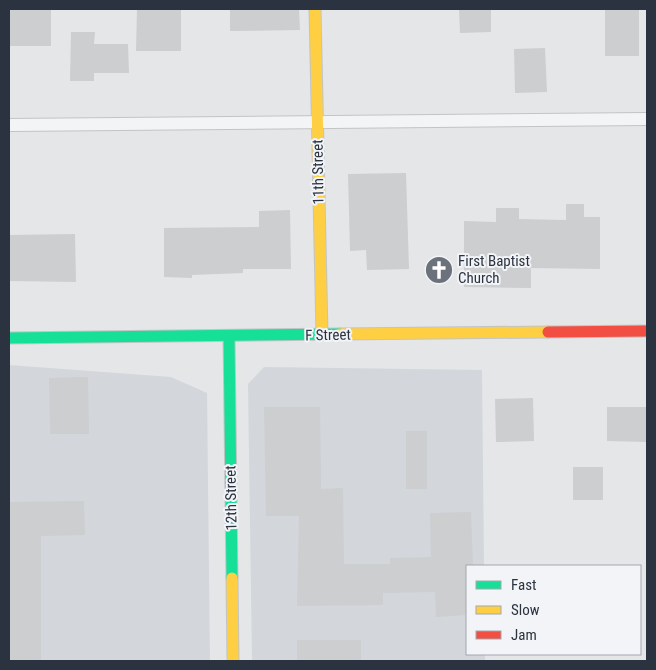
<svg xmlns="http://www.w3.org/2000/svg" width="656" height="670" font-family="'Roboto Condensed',sans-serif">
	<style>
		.built { fill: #d3d6db }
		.building { fill: #ccced0 }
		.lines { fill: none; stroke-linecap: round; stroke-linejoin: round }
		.lane-casing { stroke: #c2c4c6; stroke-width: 14 }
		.fast-casing { stroke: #c2c4c6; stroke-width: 13 }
		.slow-casing { stroke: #c2c4c6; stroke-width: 13 }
		.jam-casing { stroke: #c2c4c6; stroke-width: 13 }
		.lane { stroke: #f3f4f5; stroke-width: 12 }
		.fast { stroke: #16e098; stroke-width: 11 }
		.slow { stroke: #ffcf43; stroke-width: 11 }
		.jam { stroke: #f24e42; stroke-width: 11 }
		.labels { text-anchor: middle; stroke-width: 4; stroke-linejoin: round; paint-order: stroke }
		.street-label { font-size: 15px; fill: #2b3341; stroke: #f2f4f7 }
		.poi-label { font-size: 15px; fill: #2b3341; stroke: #f2f4f7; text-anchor: start }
	</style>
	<rect width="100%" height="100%" fill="#e4e6e8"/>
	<!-- built -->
	<g class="built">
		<polygon points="9,365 171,377 207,393 210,661 9,661"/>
		<polygon points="264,367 482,370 484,566 467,566 467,654 485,654 485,661 252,661 248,384"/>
	</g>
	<!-- building -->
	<g class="building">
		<rect x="9" y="9" width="42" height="37"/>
		<polygon points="137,9 181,9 181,51 136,51"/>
		<polygon points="230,9 299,9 300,30 230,31"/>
		<polygon points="459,9 491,9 491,32 460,33"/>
		<rect x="605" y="9" width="34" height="47"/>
		<polygon points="71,32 95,32 94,44 128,44 129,73 94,73 94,81 70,81"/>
		<polygon points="545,48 547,92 515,93 514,49"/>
		<polygon points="406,173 409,269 367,270 366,250 350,251 348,174"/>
		<polygon points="566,204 584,204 584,217 600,217 600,269 531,268 531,288 464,287 464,221 496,222 496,208 519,208 519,219 566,220"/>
		<polygon points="290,210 291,269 243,269 243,273 192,275 192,278 164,277 164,228 259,227 259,211"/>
		<polygon points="75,234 76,282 9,281 9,235"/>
		<polygon points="88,377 89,434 50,434 49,378"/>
		<polygon points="533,398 534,441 496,442 495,399"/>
		<polygon points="264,407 320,407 321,489 343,488 344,564 390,564 390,558 431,557 430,513 471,512 473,566 467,566 467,615 436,617 435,592 383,593 383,605 297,606 299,516 266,516"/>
		<polygon points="607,407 647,407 647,442 607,441"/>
		<rect x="406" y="431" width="21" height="58"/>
		<rect x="573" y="467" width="30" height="33"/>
		<polygon points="84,501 85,535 41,536 41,661 9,661 9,502"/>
		<rect x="297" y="640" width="64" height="21"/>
	</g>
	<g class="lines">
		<defs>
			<polyline id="lane" points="9,125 647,119"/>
			<g id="fast">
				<polyline points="229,336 232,578"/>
				<polyline points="9,338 340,334"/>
			</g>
			<g id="slow">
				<polyline points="315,9 322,335"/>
				<polyline points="340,334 548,332"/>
				<polyline points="232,578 233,661"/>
			</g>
			<polyline id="jam" points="548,332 647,331"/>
		</defs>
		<!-- lane casing -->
		<use href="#lane" class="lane-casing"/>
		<!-- fast casing -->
		<use href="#fast" class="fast-casing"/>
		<!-- slow casing -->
		<use href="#slow" class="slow-casing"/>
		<!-- jam casing -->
		<use href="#jam" class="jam-casing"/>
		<!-- lane -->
		<use href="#lane" class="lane"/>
		<!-- fast -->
		<use href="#fast" class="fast"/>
		<!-- slow -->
		<use href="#slow" class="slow"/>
		<!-- jam -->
		<use href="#jam" class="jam"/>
	</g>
	<!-- icons -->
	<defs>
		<symbol id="church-disc" viewBox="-11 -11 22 22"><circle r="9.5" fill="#6c727b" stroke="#f2f4f7"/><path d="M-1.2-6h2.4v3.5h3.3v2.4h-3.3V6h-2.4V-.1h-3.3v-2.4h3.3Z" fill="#fff"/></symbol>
	</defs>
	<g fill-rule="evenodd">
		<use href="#church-disc" x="423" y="254" width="32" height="32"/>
	</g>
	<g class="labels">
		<!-- street labels -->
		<g class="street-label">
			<text transform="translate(318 172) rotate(-91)" y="5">11th Street</text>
			<text transform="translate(328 335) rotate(-1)" y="5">F Street</text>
			<text transform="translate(231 498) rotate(-91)" y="5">12th Street</text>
		</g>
		<!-- poi labels -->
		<g class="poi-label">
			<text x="458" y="266">First Baptist<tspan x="458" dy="17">Church</tspan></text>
		</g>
	</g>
	<!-- border -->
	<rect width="656" height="670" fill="none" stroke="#2b3341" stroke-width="20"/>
	<!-- legend -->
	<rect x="466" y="565" width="175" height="90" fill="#f2f4f7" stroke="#a2a7ae"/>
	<rect x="476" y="581" width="25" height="8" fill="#16e098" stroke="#a2a7ae"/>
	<text x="511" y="590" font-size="15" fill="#2b3341">Fast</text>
	<rect x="476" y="606" width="25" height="8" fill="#ffcf43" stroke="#a2a7ae"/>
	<text x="511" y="615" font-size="15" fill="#2b3341">Slow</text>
	<rect x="476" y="631" width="25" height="8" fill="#f24e42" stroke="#a2a7ae"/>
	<text x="511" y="640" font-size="15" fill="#2b3341">Jam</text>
</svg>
